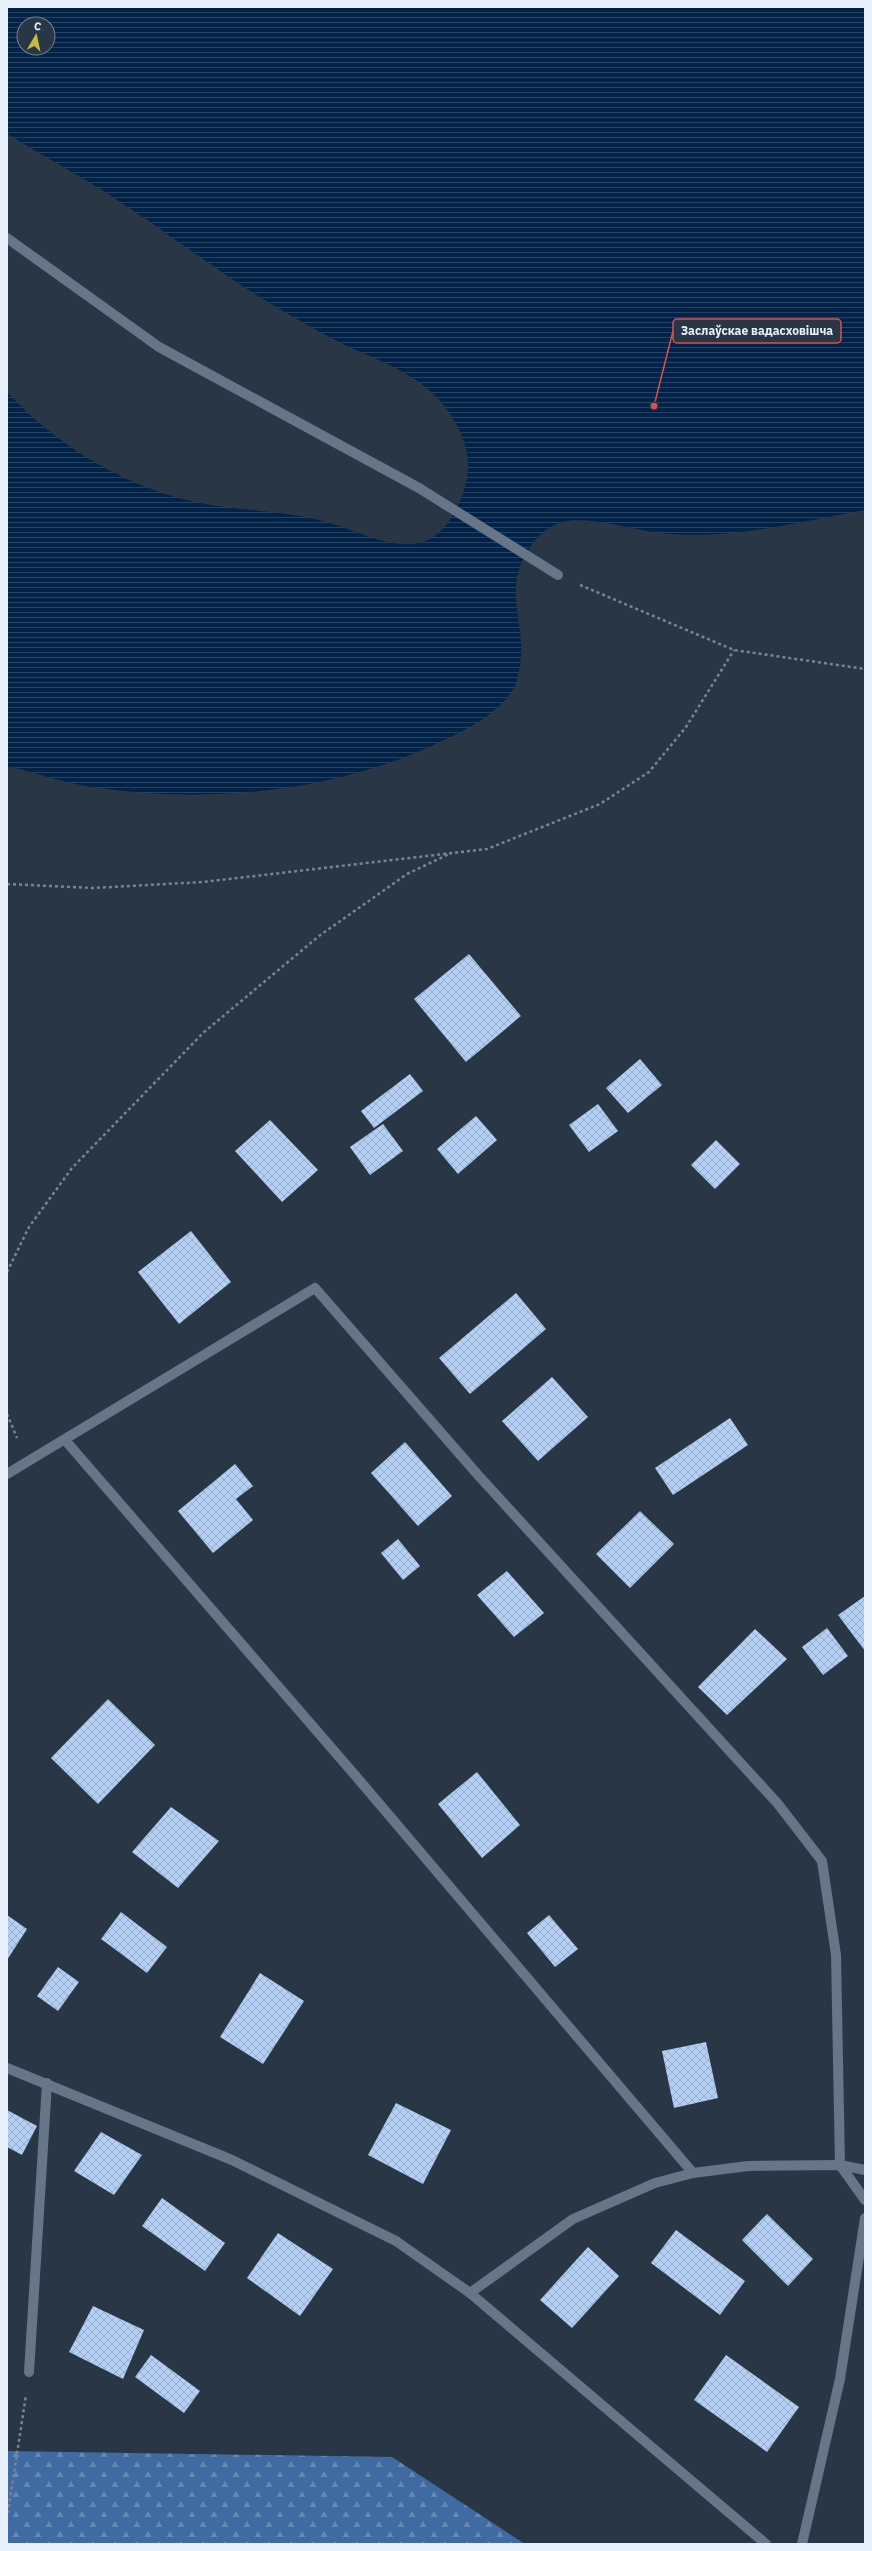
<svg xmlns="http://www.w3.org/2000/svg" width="872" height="2551" font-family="'IBM Plex Sans',sans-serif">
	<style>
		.forest { fill: url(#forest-firs) }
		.water { fill: url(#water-rules); fill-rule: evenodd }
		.building { fill: url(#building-cross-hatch) }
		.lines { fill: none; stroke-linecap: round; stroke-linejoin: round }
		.path { stroke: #798592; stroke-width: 2.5; stroke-dasharray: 3 3; stroke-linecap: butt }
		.service { stroke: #667587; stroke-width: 10 }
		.tertiary { stroke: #667587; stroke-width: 10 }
		.leader { fill: none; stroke: #d95052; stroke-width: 1.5 }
		.callout-dot { fill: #d95052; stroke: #293646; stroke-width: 1.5 }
		.callout { fill: #293646; stroke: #d95052; stroke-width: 1.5 }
		.callout-label { font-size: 12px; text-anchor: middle; font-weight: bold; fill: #e7f0fa }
	</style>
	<defs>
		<pattern id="forest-firs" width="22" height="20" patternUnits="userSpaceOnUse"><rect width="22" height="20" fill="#406ba2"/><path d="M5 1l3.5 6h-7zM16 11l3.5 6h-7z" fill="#6588b4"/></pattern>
		<pattern id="water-rules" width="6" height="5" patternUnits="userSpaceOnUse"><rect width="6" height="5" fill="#022247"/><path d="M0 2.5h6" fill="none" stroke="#274262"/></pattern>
		<pattern id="building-cross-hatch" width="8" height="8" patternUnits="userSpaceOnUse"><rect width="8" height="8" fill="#b3cff4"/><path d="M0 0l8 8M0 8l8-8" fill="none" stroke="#98adca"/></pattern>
	</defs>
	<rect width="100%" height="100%" fill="#293646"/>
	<!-- forest -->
	<polygon class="forest" points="7,2451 392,2457 525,2544 7,2544"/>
	<!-- water -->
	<path class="water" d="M 7,7 L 865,7 L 865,510 C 799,522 727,541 660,533 C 631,530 578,511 553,526 C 541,532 535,539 528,551 C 501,592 529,628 519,671 C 518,675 517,682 515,686 C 501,712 468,729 442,741 C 337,792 212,804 98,788 C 67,784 37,773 7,766 L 7,392 C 52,441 114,480 179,498 C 224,511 273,509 319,520 C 350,527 392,552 423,542 C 444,535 458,510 464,490 C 475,457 462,428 441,402 C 415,371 373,359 339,342 C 312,328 285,313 260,297 C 207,264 157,225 105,192 C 73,172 39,153 7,134 ZM 24,24 L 48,24 L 48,48 L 24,48 Z"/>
	<!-- building -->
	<g class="building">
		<polygon points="469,954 521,1016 466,1062 414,999"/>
		<polygon points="640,1059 662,1085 628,1113 606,1088"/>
		<polygon points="410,1074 423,1091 374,1128 361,1111"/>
		<polygon points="598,1104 618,1131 589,1152 569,1125"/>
		<polygon points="476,1116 497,1140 458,1174 437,1149"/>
		<polygon points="270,1120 318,1170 282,1202 235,1151"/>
		<polygon points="383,1124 403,1151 370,1175 350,1147"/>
		<polygon points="716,1140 740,1164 715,1189 691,1165"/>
		<polygon points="191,1231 231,1282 179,1324 138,1272"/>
		<polygon points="516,1293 546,1329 470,1394 439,1358"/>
		<polygon points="552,1377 588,1417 538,1461 502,1421"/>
		<polygon points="730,1418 748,1445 673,1495 655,1468"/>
		<polygon points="405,1442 452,1496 418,1526 371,1473"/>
		<polygon points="235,1464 253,1486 236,1499 253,1520 213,1553 178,1511"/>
		<polygon points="640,1511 674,1544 630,1588 596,1554"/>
		<polygon points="398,1539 420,1566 403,1580 381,1553"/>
		<polygon points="507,1571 544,1613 514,1637 477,1595"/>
		<polygon points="865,1596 865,1651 838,1615"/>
		<polygon points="827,1628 848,1656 823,1675 802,1647"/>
		<polygon points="755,1629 787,1659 727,1715 698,1687"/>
		<polygon points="108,1699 155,1745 98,1804 51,1758"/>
		<polygon points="477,1772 520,1825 482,1858 438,1804"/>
		<polygon points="171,1807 219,1841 178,1888 132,1852"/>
		<polygon points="121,1912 167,1947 147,1973 101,1939"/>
		<polygon points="7,1915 27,1929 7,1960"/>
		<polygon points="549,1915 578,1949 555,1967 527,1933"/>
		<polygon points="58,1967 79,1982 58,2011 37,1996"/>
		<polygon points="260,1973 304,2001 263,2064 220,2037"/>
		<polygon points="706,2042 718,2098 674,2108 662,2051"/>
		<polygon points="396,2103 451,2130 423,2184 368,2155"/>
		<polygon points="7,2110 37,2126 22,2155 7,2147"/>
		<polygon points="101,2132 142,2155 114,2195 74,2171"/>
		<polygon points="162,2198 225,2243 205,2271 142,2226"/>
		<polygon points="767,2214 813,2259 788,2286 742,2240"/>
		<polygon points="676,2230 745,2281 720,2315 651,2263"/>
		<polygon points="278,2233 333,2269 300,2316 247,2278"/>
		<polygon points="588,2247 619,2276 572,2328 540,2300"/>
		<polygon points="93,2306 144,2330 123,2379 69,2352"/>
		<polygon points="151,2355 200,2391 184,2413 135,2377"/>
		<polygon points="726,2355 799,2407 767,2452 694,2400"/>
	</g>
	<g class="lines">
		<!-- path -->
		<g class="path">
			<polyline points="580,585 734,650 865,669"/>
			<polyline points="7,884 93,888 203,882 487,849 600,804 649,772 686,727 734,650"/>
			<polyline points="7,1272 29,1227 72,1168 203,1033 319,936 407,874 449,854"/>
			<polyline points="7,1414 17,1438"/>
			<polyline points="7,2519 26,2395"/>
		</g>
		<!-- service -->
		<g class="service">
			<polyline points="7,238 159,347 419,488 558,575"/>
			<polyline points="65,1440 354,1774 693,2173"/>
			<polyline points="7,1474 315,1288 478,1475 778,1804 822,1861 836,1955 840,2165 865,2200"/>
			<polyline points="396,2241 470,2293 766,2544"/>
			<polyline points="470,2293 573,2219 655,2183 693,2173 748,2166 840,2165 865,2170"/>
			<polyline points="29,2372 47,2083"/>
			<polyline points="802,2544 840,2379 865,2218"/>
		</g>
		<!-- tertiary -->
		<polyline class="tertiary" points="7,2068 232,2160 396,2241"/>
	</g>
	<!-- callouts -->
	<path class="leader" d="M654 406L673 331"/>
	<circle class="callout-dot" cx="654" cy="406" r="4"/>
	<rect class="callout" x="673" y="319" width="168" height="24" rx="4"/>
	<g class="callout-label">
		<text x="757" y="335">Заслаўскае вадасховішча</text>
	</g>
	<!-- border -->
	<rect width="872" height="2551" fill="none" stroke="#e7f0fa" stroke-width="16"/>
	<!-- north arrow -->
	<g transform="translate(36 36) rotate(9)"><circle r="19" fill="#293646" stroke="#75808e"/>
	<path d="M0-3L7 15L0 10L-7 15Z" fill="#c5bc3d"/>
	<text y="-6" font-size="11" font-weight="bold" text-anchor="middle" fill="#e7f0fa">С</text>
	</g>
</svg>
